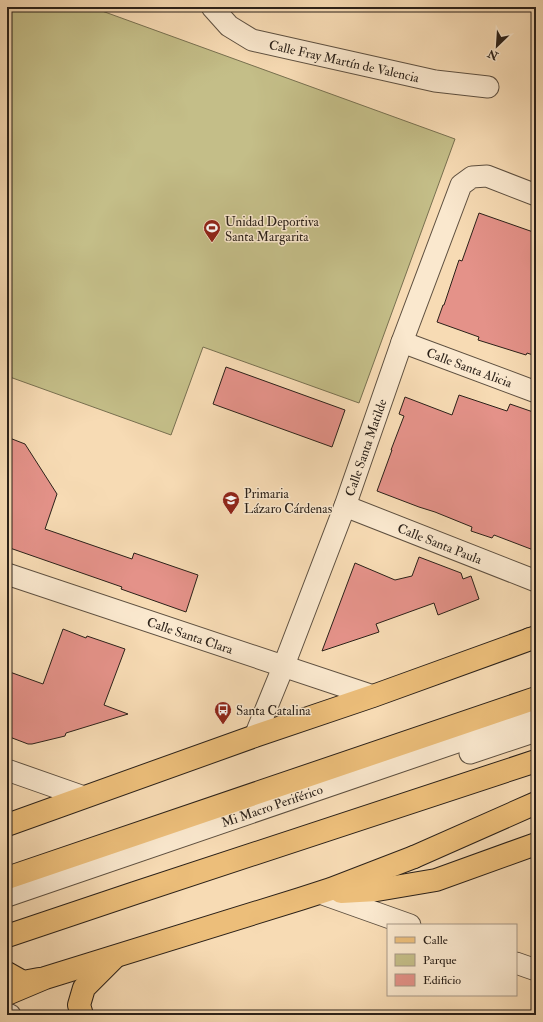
<svg xmlns="http://www.w3.org/2000/svg" width="543" height="1022" font-family="'IM FELL Double Pica',serif">
	<style>
		.green { fill: #c4be88; stroke: #787050 }
		.building { fill: #e49289; stroke: #2b2119 }
		.lines { fill: none; stroke-linecap: round; stroke-linejoin: round }
		.minor-casing { stroke: #5e5040; stroke-width: 23 }
		.major-casing { stroke: #2b2119; stroke-width: 24 }
		.highway-casing { stroke: #2b2119; stroke-width: 24 }
		.minor { stroke: #fae8ce; stroke-width: 21 }
		.major { stroke: #ecbe7a; stroke-width: 22 }
		.highway { stroke: #ecbe7a; stroke-width: 22 }
		.labels { text-anchor: middle; stroke-width: 3; stroke-linejoin: round; paint-order: stroke }
		.street-label { font-size: 13px; fill: #2b2119; stroke: #fae8ce }
		.poi-label { font-size: 13px; fill: #2b2119; stroke: #fae8ce; text-anchor: start }
	</style>
	<rect width="100%" height="100%" fill="#f7dbb4"/>
	<filter id="stains"><feTurbulence type="fractalNoise" baseFrequency=".005" numOctaves="4"/><feColorMatrix values="0 0 0 0 .2 0 0 0 0 .09 0 0 0 0 .02 0 0 0 .5 -.17"/></filter>
	<radialGradient id="worn" r=".72"><stop offset=".6" stop-color="#630" stop-opacity="0"/><stop offset="1" stop-color="#630" stop-opacity=".3"/></radialGradient>
	<!-- green -->
	<polygon class="green" points="7,7 91,7 455,139 359,403 203,347 171,435 7,376"/>
	<!-- building -->
	<g class="building">
		<polygon points="479,213 536,233 536,356 527,353 526,355 478,340 479,337 437,322 443,305 444,305 459,260 462,261"/>
		<polygon points="226,367 345,410 332,447 213,404"/>
		<polygon points="459,395 507,411 510,404 536,413 536,551 494,535 492,538 471,531 472,527 435,512 419,507 377,491 392,450 391,450 404,416 399,414 405,397 452,415"/>
		<polygon points="7,437 25,444 57,494 45,529 132,559 134,553 198,575 186,612 121,589 122,587 7,547"/>
		<polygon points="419,557 461,573 463,579 471,576 479,599 438,615 434,603 376,624 379,632 322,651 355,563 395,580 412,576"/>
		<polygon points="63,629 86,638 87,636 125,649 104,705 128,714 66,733 65,736 32,744 28,744 7,736 7,671 43,684"/>
	</g>
	<g class="lines">
		<defs>
			<g id="minor">
				<path id="s1" d="M 212,7 L 229,26 L 252,40 L 435,81 L 488,87"/>
				<path id="s2" d="M 402,342 L 536,392"/>
				<path id="s3" d="M 345,506 L 536,581"/>
				<path id="s4" d="M 7,574 L 373,696"/>
				<path id="s5" d="M 255,736 L 284,665 L 345,506 L 402,342 L 461,185 L 472,177 L 487,176 L 536,195"/>
				<polyline points="470,753 536,731"/>
				<polyline points="7,770 84,797"/>
				<polyline points="320,893 410,925"/>
				<path id="s6" d="M 7,896 L 536,715"/>
				<polyline points="516,963 536,970"/>
				<polyline points="7,1014 10,1015"/>
			</g>
			<g id="major">
				<polyline points="7,825 255,736 373,696 536,637"/>
				<polyline points="341,892 377,890 436,880 536,844"/>
				<polyline points="7,973 23,982 39,979"/>
				<polyline points="7,994 45,978 300,899 331,889 414,857"/>
				<polyline points="82,1015 79,1005 84,988 113,959"/>
			</g>
			<g id="highway">
				<polyline points="530,639 536,638"/>
				<polyline points="414,857 536,803"/>
				<polyline points="7,878 536,698"/>
				<polyline points="7,936 135,893 536,761"/>
			</g>
		</defs>
		<!-- minor casing -->
		<use href="#minor" class="minor-casing"/>
		<!-- major casing -->
		<use href="#major" class="major-casing"/>
		<!-- highway casing -->
		<use href="#highway" class="highway-casing"/>
		<!-- minor -->
		<use href="#minor" class="minor"/>
		<!-- major -->
		<use href="#major" class="major"/>
		<!-- highway -->
		<use href="#highway" class="highway"/>
	</g>
	<!-- icons -->
	<defs>
		<symbol id="stadium-pin" viewBox="-11 -11 22 30"><path d="M0 17L-7.5 6A9.5 9.5 0 1 1 7.5 6Z" fill="#8f2418" stroke="#fae8ce"/><path d="M0-5a6.5 5 0 1 0 0 10a6.5 5 0 1 0 0-10ZM-3.5-1.8h7v3.6h-7Z" fill="#fff"/></symbol>
		<symbol id="school-pin" viewBox="-11 -11 22 30"><path d="M0 17L-7.5 6A9.5 9.5 0 1 1 7.5 6Z" fill="#8f2418" stroke="#fae8ce"/><path d="M0-5L7-2L0 1L-7-2ZM-4 1L0 2.5L4 1V4Q0 6-4 4Z" fill="#fff"/></symbol>
		<symbol id="bus-pin" viewBox="-11 -11 22 30"><path d="M0 17L-7.5 6A9.5 9.5 0 1 1 7.5 6Z" fill="#8f2418" stroke="#fae8ce"/><path d="M-5-6H5V4H4V6H2V4H-2V6H-4V4H-5ZM-3.5-4V0h7V-4ZM-3.5 1.2v1.5H-2V1.2ZM2 1.2v1.5H3.5V1.2Z" fill="#fff"/></symbol>
	</defs>
	<g fill-rule="evenodd">
		<use href="#stadium-pin" x="202" y="218" width="20" height="27"/>
		<use href="#school-pin" x="221" y="490" width="20" height="27"/>
		<use href="#bus-pin" x="213" y="700" width="20" height="27"/>
	</g>
	<g class="labels">
		<!-- street labels -->
		<g class="street-label">
			<text dy="5" stroke="none"><textPath href="#s1" startOffset="147">Calle Fray Martín de Valencia</textPath></text>
			<text dy="5" stroke="none"><textPath href="#s2" startOffset="72">Calle Santa Alicia</textPath></text>
			<text dy="5" stroke="none"><textPath href="#s5" startOffset="309">Calle Santa Matilde</textPath></text>
			<text dy="5" stroke="none"><textPath href="#s3" startOffset="102">Calle Santa Paula</textPath></text>
			<text dy="5" stroke="none"><textPath href="#s4" startOffset="193">Calle Santa Clara</textPath></text>
			<text dy="5" stroke="none"><textPath href="#s6" startOffset="280">Mi Macro Periférico</textPath></text>
		</g>
		<!-- poi labels -->
		<g class="poi-label">
			<text x="225" y="226">Unidad Deportiva<tspan x="225" dy="15">Santa Margarita</tspan></text>
			<text x="244" y="498">Primaria<tspan x="244" dy="15">Lázaro Cárdenas</tspan></text>
			<text x="236" y="715">Santa Catalina</text>
		</g>
	</g>
	<!-- margin -->
	<rect width="543" height="1022" fill="none" stroke="#f7dbb4" stroke-width="24"/>
	<rect x="8" y="8" width="527" height="1006" fill="none" stroke="#2b2119" stroke-width="2"/>
	<rect x="12" y="12" width="519" height="998" fill="none" stroke="#2b2119"/>
	<!-- legend -->
	<rect x="387" y="924" width="130" height="72" fill="#fae8ce" stroke="#a79886"/>
	<rect x="395" y="937" width="20" height="6" fill="#ecbe7a" stroke="#a79886"/>
	<text x="423" y="944" font-size="12" fill="#2b2119">Calle</text>
	<rect x="395" y="954" width="20" height="12" fill="#c4be88" stroke="#a79886"/>
	<text x="423" y="964" font-size="12" fill="#2b2119">Parque</text>
	<rect x="395" y="974" width="20" height="12" fill="#e49289" stroke="#a79886"/>
	<text x="423" y="984" font-size="12" fill="#2b2119">Edificio</text>
	<!-- north arrow -->
	<g transform="translate(497 46) rotate(205)" stroke="#fae8ce" stroke-width="3" paint-order="stroke">
	<path d="M0-3L7 15L0 10L-7 15Z" fill="#2b2119"/>
	<text y="-6" font-size="11" font-weight="bold" text-anchor="middle" fill="#2b2119">N</text>
	</g>
	<rect width="100%" height="100%" filter="url(#stains)"/>
	<rect width="100%" height="100%" fill="url(#worn)"/>
</svg>
